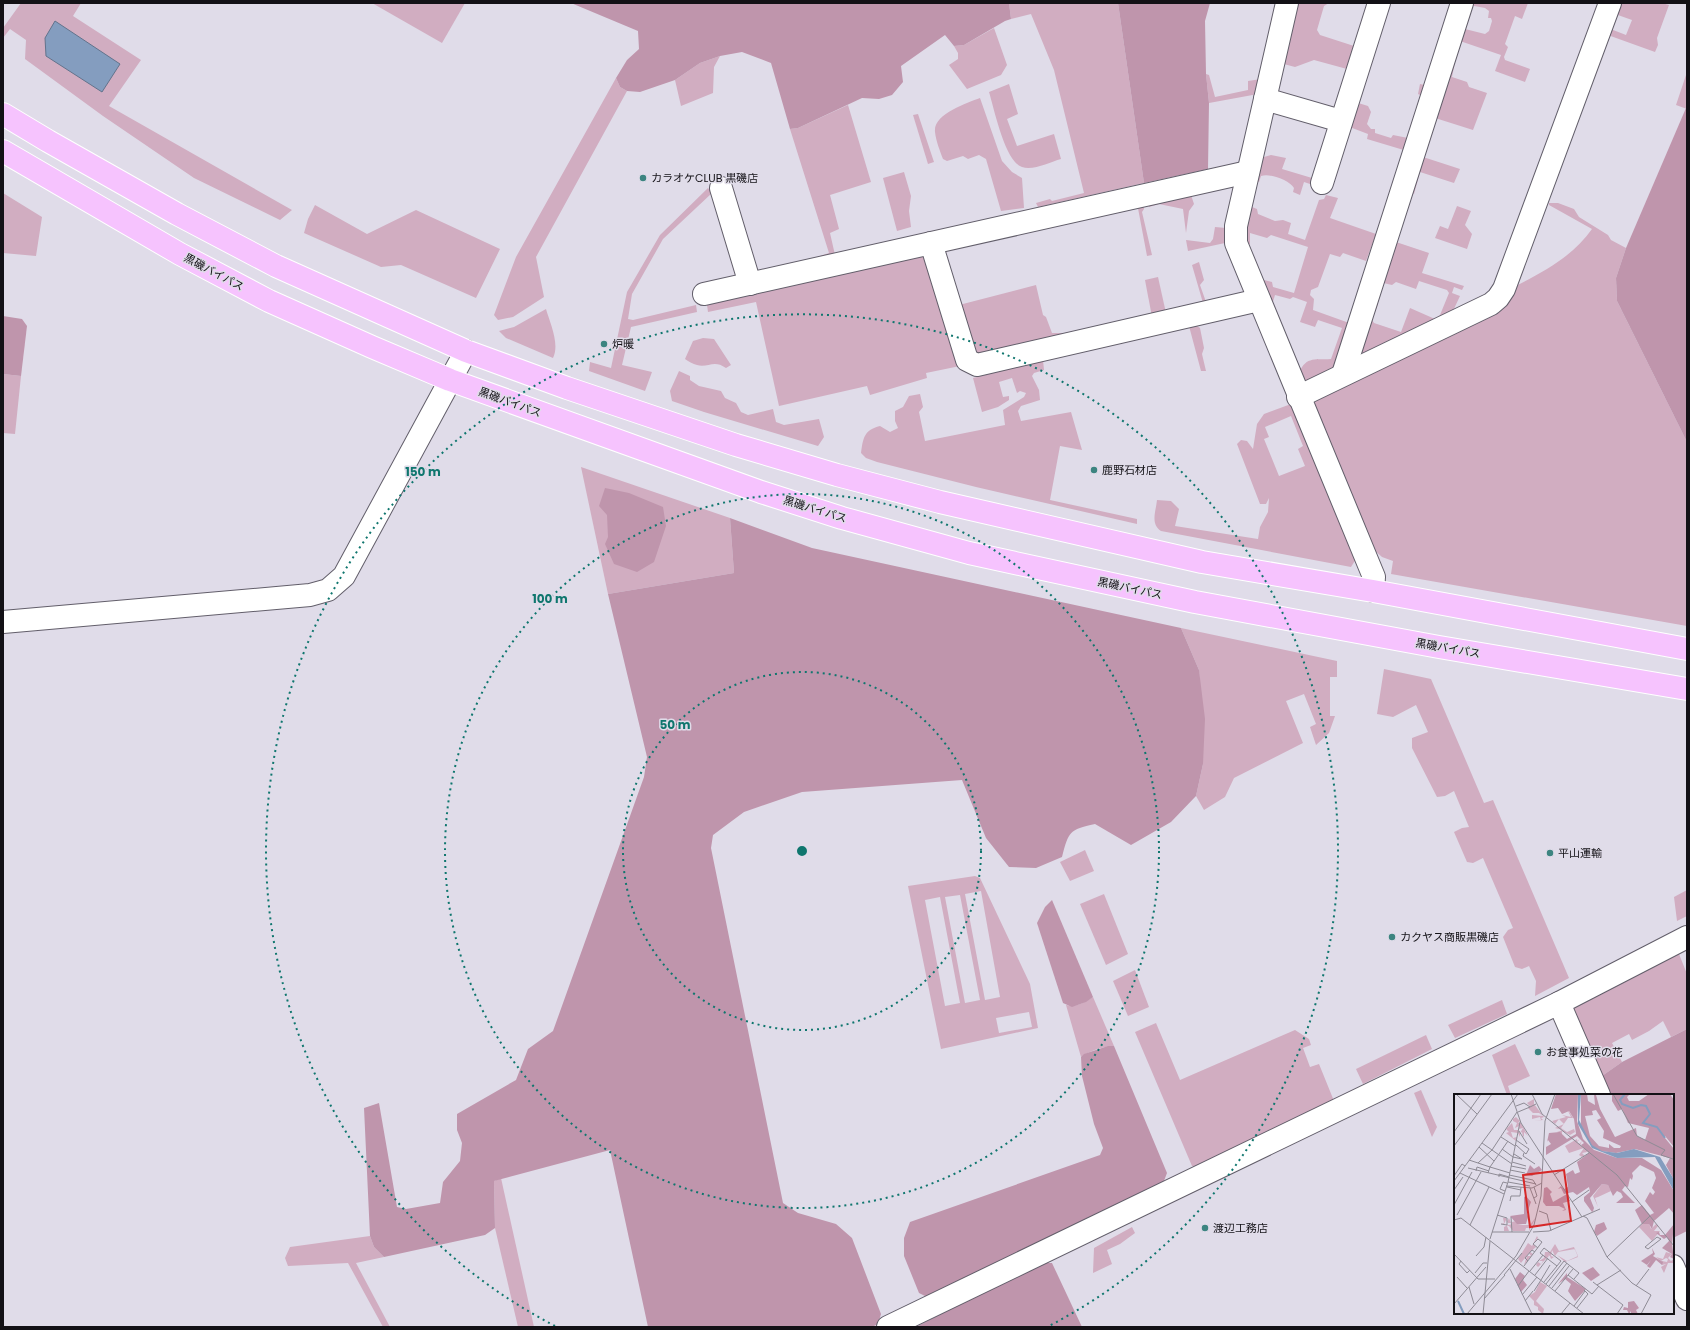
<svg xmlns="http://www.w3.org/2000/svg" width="1690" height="1330" font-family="Poppins,'Noto Sans JP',sans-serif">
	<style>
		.green { fill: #d1adc1; fill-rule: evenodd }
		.forest { fill: #bf95ac }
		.water { fill: #849dbf; stroke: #62738c }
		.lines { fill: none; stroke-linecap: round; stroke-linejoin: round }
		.minor-casing { stroke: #625e6a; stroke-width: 24 }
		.tertiary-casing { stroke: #625e6a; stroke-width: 24 }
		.trunk-casing { stroke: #fff; stroke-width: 24 }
		.minor { stroke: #fff; stroke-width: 22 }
		.tertiary { stroke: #fff; stroke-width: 22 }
		.trunk { stroke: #f6c3fe; stroke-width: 22 }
		.ring { fill: none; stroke: #0f766e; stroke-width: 2; stroke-dasharray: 2 4 }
		.poi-dot { fill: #3c8480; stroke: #e0dce9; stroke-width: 1.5 }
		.labels { text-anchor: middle; stroke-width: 3; stroke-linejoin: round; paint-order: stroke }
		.poi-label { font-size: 11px; fill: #131116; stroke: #e0dce9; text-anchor: start }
		.street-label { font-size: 11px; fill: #131116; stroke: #e0dce9 }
		.inset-river { fill: none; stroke: #849dbf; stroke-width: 2 }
		.inset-road { fill: none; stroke: #8e8b95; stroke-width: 1 }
		.view { fill: #d62828; fill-opacity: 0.15; stroke: #d62828; stroke-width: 2 }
		.inset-edge { fill: none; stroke: #131116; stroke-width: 2 }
		.centre { fill: #0f766e; stroke: #e0dce9; stroke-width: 2 }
		.ring-label { font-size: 12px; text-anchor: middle; font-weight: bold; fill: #0f766e; stroke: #e0dce9; stroke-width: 3; stroke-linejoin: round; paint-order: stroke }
	</style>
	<rect width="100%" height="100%" fill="#e0dce9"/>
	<!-- green -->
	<g class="green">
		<polygon points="21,3 81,3 73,16 141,60 109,106 292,210 280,220 194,178 103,116 25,59 26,40 10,29 3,38 3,28"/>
		<polygon points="372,3 465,3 442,43"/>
		<polygon points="1009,3 1118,3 1144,183 1038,207 1036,203 1050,199 1052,201 1084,193 1054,70 1031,14 1011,19"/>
		<polygon points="1296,3 1329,3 1324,6 1317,30 1320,35 1354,46 1347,69 1314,60 1295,67 1280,63"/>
		<polygon points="1469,3 1528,3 1522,19 1515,16 1505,44 1508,47 1504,57 1505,60 1530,69 1525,82 1495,71 1501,55 1457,40 1461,28 1485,34 1489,31 1492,21 1491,18 1488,18 1489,11 1485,8 1469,5"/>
		<polygon points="1616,3 1662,3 1669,5 1657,38 1658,45 1655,52 1605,34 1608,28 1626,35 1632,20 1615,14"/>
		<polygon points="994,28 1007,65 1001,75 967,89 949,65 958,59 958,53 954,46 964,45"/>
		<polygon points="720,56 714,67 713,93 681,106 675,80 700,63"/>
		<polygon points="1450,61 1455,62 1452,77 1467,82 1469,87 1487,93 1473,130 1432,117"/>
		<polygon points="1687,72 1687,109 1676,105"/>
		<polygon points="1206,74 1209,75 1215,97 1248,90 1248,81 1261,79 1258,94 1209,103"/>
		<polygon points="616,78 620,87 627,91 536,257 544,297 513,317 498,320 494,315 516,257"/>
		<path d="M 1009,84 L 1018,114 L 1007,119 L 1017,146 L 1054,134 L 1061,159 C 1050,162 1033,171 1022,167 C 1005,162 994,108 989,92 Z"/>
		<polygon points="1420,84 1429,86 1407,151 1367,139 1368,134 1347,126 1355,102 1368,106 1371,112 1367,124 1371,129 1375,129 1375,133 1391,138 1393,135 1408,138 1422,96 1418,94"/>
		<path d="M 980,98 L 1002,161 L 1012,172 L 1022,178 L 1024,208 L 1001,211 L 986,159 L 979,155 L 968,159 L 963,156 L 947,161 L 943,159 C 940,151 936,141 935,132 C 933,114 967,103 980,98 Z"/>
		<polygon points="848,105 871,182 830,195 839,229 830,233 835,255 822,259 820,256 829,253 790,129 798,128"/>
		<polygon points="918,114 934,162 928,164 913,115"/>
		<path d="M 1271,155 L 1286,158 L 1282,169 L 1312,178 L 1313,185 L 1304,182 L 1300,195 L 1293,192 L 1294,188 C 1289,180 1270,173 1261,176 L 1259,182 L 1251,179 L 1257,159 Z"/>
		<polygon points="1420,156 1460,169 1454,183 1420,172 1414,194 1408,192"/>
		<polygon points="904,172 911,196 909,211 911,227 897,231 883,178"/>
		<polygon points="708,188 712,193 663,239 632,294 628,319 633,320 696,305 697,312 631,327 622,365 652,372 645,391 589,371 590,362 611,368 627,292 660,235"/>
		<polygon points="1190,192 1194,204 1189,211 1186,233 1183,209 1159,204 1149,207 1148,199"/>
		<polygon points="3,193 42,217 36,256 3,253"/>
		<path d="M 1326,195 L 1338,198 L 1330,218 L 1376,234 L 1366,261 L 1343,253 L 1340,257 L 1330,254 L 1318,287 L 1311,290 L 1310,295 L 1314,299 L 1313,310 L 1352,324 L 1338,366 L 1311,383 L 1303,381 L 1298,376 C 1305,356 1313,360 1331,359 L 1342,328 L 1318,320 L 1315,327 L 1300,322 L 1307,302 L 1293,297 L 1290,299 L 1275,295 L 1271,308 L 1260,279 L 1272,282 L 1273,287 L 1294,293 L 1308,247 L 1271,235 L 1267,238 L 1250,233 L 1250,244 L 1247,245 L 1244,220 L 1247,205 L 1257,209 L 1258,214 L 1275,221 L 1283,220 L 1291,223 L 1288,234 L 1305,240 L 1319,200 L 1324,199 Z"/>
		<polygon points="1143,201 1144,209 1142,212 1152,255 1147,256 1137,203"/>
		<path d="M 1549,203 L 1558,203 L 1574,209 L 1579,217 L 1608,235 L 1611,240 L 1626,248 L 1616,278 L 1617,301 L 1687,442 L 1687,626 L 1391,574 L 1393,561 L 1382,557 L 1373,549 L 1312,406 L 1316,400 C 1373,367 1430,334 1488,301 C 1524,280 1567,265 1592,229 L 1549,205 Z"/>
		<polygon points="315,205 367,234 416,210 500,249 476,298 401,265 381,267 304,233 308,219"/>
		<polygon points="1457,206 1471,211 1465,225 1472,234 1467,249 1435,238 1440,226 1448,229"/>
		<polygon points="1215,227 1226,228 1225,243 1188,251 1186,240 1210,243 1213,239"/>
		<polygon points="1393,241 1429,253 1422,273 1464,286 1462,290 1454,287 1452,293 1460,296 1452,313 1357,362 1373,301 1378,304 1372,320 1374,323 1401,332 1410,308 1435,319 1440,315 1449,293 1447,290 1419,281 1416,289 1396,282 1392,285 1379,282"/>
		<polygon points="923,251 960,366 926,373 927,378 870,395 867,386 779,406 756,302 708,312 707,305 716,301"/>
		<polygon points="1199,262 1204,280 1200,285 1206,302 1203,303 1192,265"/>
		<polygon points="1158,277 1166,313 1152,317 1145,280"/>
		<polygon points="1036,285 1043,315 1046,317 1052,333 1064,333 1064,336 982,355 972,352 959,305"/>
		<path d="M 546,309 C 550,323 560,344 553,358 L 506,338 L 499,331 L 514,327 Z"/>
		<polygon points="1194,324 1200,328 1204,348 1202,354 1206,371 1201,371 1189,326"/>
		<path d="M 703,338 L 714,339 L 731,365 L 726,368 C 714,359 708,368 697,365 C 693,364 688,361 685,359 L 693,341 Z"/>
		<path d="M 1043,360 L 1044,370 L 1034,373 L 1032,376 L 1039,390 L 1040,400 L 1021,406 L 1018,411 L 1021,421 L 1071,412 L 1082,450 L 1060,446 L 1050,500 L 1137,519 L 1137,524 L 976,487 L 877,462 L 866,458 L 861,453 C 863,438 864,430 880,426 L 890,432 L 898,428 L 895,421 L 895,411 L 903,407 L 909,396 L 920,394 L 923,407 L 919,412 L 925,441 L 1005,425 L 1003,410 L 1024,397 L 1026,393 L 1020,391 L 1017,393 L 1012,378 L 999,382 L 1003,397 L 1009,396 L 1009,400 L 998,407 L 982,412 L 973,378 Z"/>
		<polygon points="679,371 690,376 690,380 699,386 721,391 725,398 736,403 741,412 748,415 773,409 776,422 784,425 819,419 824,437 818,446 704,412 672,401 670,391"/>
		<polygon points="3,374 21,376 15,434 3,433"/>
		<path d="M 1291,404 L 1356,559 L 1351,567 L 1161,531 C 1150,524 1156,511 1157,500 L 1171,501 L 1179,509 L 1175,526 L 1258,539 L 1260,527 L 1268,512 L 1269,498 L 1266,504 L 1260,504 L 1237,444 L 1241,440 L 1247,441 L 1253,449 L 1257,424 L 1264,414 ZM 1291,416 L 1303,446 L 1298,449 L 1305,466 L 1279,476 L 1264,439 L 1269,437 L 1265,427 Z"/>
		<polygon points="581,467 730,518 734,573 608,594"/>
		<polygon points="1181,628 1337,661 1337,677 1330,677 1330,716 1335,716 1329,733 1316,745 1310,727 1316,724 1304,694 1286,701 1303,743 1234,778 1225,797 1204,810 1196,796 1203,764 1199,670"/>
		<polygon points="1384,669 1431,679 1484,803 1493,800 1569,978 1535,996 1536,981 1529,966 1522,969 1515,967 1503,937 1508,930 1513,928 1483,858 1473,863 1467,862 1454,832 1462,828 1469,827 1454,791 1445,796 1437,797 1412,748 1412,738 1428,732 1416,705 1393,717 1377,714"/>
		<polygon points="1085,850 1094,871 1070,881 1060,862"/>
		<path d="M 975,876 L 980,878 L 1030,984 L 1038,1028 L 941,1049 L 908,886 ZM 981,891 L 1000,997 L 985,1000 L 965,894 ZM 960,895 L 980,1000 L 965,1003 L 945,897 ZM 940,897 L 960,1003 L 945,1006 L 925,900 ZM 1029,1012 L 1032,1027 L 999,1033 L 996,1018 Z"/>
		<polygon points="1687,890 1687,916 1677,921 1674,897"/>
		<polygon points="1104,894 1128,954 1106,965 1080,904"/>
		<polygon points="1679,954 1687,974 1687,1029 1671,1037 1663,1021 1649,1031 1632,1040 1629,1034 1612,1043 1622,1062 1602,1076 1572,1014 1574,1008"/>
		<polygon points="1135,970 1149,1007 1128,1016 1113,981"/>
		<path d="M 1093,997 L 1114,1046 C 1104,1046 1089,1051 1081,1057 L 1066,1005 C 1076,1008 1085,1002 1093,997 Z"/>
		<polygon points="1502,1000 1507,1014 1455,1038 1448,1025"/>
		<polygon points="1156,1023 1180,1080 1295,1030 1309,1039 1311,1045 1303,1048 1310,1067 1319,1064 1334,1101 1202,1168 1192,1166 1135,1032"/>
		<polygon points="1426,1035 1432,1049 1363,1084 1356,1069"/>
		<polygon points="1515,1044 1530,1076 1508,1086 1511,1095 1507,1095 1492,1055"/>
		<polygon points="1421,1090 1437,1127 1432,1137 1414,1093"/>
		<polygon points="501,1178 534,1327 518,1327 495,1228 494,1181"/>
		<polygon points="1132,1227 1135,1233 1120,1244 1107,1250 1112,1264 1093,1273 1094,1248"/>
		<polygon points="370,1236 374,1247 384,1257 356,1263 390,1327 383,1327 348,1263 288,1266 285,1258 290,1247"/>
	</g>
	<!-- forest -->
	<g class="forest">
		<polygon points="571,3 1009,3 1011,19 1005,21 964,45 954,46 945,35 901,66 903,82 892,95 879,99 862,98 798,128 790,129 771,63 742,52 720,56 700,63 675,80 640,92 627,91 620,87 616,78 627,60 639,49 638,31"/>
		<polygon points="1118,3 1210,3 1205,21 1206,74 1209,103 1208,169 1144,183"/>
		<polygon points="1686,108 1687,109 1687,442 1617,301 1616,278 1626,248"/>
		<polygon points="3,316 22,319 27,326 21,376 3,374"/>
		<polygon points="605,488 629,493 663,507 666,526 654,562 637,572 614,564 605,544 608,537 607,515 599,506"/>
		<path d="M 730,518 L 812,548 L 1181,628 L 1199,670 L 1205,719 L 1203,764 L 1196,796 L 1171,822 L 1131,845 L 1095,824 C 1069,830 1069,831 1062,857 L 1036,868 L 1009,867 L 986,838 L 962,780 L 802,792 L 744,812 L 713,835 L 711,848 L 783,1203 L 798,1213 L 836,1224 L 852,1238 L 881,1314 L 878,1324 L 872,1327 L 648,1327 L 610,1150 L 494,1181 L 495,1228 L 485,1235 L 384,1257 L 374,1247 L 370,1236 L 364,1108 L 379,1103 L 397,1207 L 406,1209 L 440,1203 L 443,1182 L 460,1161 L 462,1143 L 457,1130 L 457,1114 L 516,1080 L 528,1049 L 553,1031 L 644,777 L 647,757 L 608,594 L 734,573 Z"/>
		<polygon points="1052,900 1093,997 1086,1002 1072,1007 1063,1003 1037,923 1045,907"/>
		<polygon points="1687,1029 1687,1231 1675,1237 1673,1235 1673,1095 1610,1095 1602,1076 1622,1062"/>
		<polygon points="1108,1046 1114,1046 1167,1173 1162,1186 929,1298 919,1293 904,1256 904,1238 910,1222 1100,1155 1103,1148 1094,1124 1082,1076 1081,1057 1084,1054"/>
		<polygon points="1041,1263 1052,1263 1082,1327 916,1327"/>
	</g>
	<!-- water -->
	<polygon class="water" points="55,21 120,64 102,92 46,56 45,38"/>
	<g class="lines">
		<defs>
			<g id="minor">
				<polyline points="1287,3 1236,226 1236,243 1374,577 1373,591"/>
				<polyline points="1265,99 1341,121"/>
				<polyline points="1322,183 1379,3"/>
				<polyline points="721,188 750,284"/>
				<polyline points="931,243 967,360 977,365 1259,300"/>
				<polyline points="704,294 1248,172"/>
				<polyline points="1343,374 1462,3"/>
				<polyline points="1298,397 1491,304 1498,298 1504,289 1610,3"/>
				<polyline points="3,622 310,595 328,590 344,576 466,351"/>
				<polyline points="1559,1003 1687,937"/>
			</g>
			<g id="tertiary">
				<polyline points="1673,1266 1687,1299"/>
				<polyline points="888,1327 1559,1003 1599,1095"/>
			</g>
			<g id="trunk">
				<polyline points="3,114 48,141 177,214 276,266 466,351 567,388 736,445 837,475 940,502 1202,562 1373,591 1687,649"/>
				<polyline points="3,151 180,254 269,301 372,347 450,380 761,492 842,518 969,553 1195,602 1439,647 1687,689"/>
			</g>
		</defs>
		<!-- minor casing -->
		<use href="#minor" class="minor-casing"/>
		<!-- tertiary casing -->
		<use href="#tertiary" class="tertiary-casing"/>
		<!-- trunk casing -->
		<use href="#trunk" class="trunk-casing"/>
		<!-- minor -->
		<use href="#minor" class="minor"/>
		<!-- tertiary -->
		<use href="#tertiary" class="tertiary"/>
		<!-- trunk -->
		<use href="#trunk" class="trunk"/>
	</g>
	<!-- distance rings -->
	<g class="ring">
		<circle cx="802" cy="851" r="179"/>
		<circle cx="802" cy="851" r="357"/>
		<path d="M555 1326A536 536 0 1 1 1049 1326"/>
	</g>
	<!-- markers -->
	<g class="poi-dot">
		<circle cx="643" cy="178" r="4"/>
		<circle cx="604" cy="344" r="4"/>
		<circle cx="1094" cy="470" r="4"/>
		<circle cx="1550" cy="853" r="4"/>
		<circle cx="1392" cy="937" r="4"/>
		<circle cx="1538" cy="1052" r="4"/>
		<circle cx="1205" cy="1228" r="4"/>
	</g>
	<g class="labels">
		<!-- poi labels -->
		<g class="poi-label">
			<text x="651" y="182">カラオケCLUB 黒磯店</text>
			<text x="612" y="348">炉暖</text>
			<text x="1102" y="474">鹿野石材店</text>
			<text x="1558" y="857">平山運輸</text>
			<text x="1400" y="941">カクヤス商販黒磯店</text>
			<text x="1546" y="1056">お食事処菜の花</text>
			<text x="1213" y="1232">渡辺工務店</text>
		</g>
		<!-- street labels -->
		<g class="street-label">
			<text transform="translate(214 272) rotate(28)" y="4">黒磯バイパス</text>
			<text transform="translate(510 402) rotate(20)" y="4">黒磯バイパス</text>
			<text transform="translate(815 509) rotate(17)" y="4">黒磯バイパス</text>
			<text transform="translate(1130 588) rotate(12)" y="4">黒磯バイパス</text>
			<text transform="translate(1448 648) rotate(10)" y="4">黒磯バイパス</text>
		</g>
	</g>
	<!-- overview -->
	<g transform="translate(1454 1094)">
		<rect width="220" height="220" fill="#e0dce9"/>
		<path d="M 80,5 L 80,10 L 90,23 L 87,24 L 89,26 L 80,27 L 87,26 L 86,23 L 78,25 L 78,21 L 89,22 L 85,19 L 79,19 L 74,14 L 76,12 L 73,9 ZM 113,16 L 114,16 L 119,24 L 114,24 L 107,34 L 113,38 L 120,35 L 121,38 L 116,41 L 108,37 L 108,42 L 103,38 L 109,36 L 101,34 L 110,30 L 105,25 L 101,30 L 98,27 L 112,23 L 108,21 L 117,23 L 114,17 L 108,20 ZM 62,23 L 66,27 L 64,29 L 67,29 L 74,42 L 70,38 L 70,42 L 69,43 L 68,38 L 66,39 L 66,43 L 64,39 L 57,38 L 59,44 L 63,43 L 62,47 L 52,39 L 55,38 L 52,35 L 58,29 L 60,36 L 64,36 L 66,39 L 69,34 L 65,35 L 65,32 L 61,34 L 63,29 L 59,27 L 59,25 ZM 123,45 L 123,47 L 126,45 L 123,48 L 125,50 L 128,47 L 126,51 L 132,54 L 133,58 L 128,59 L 131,62 L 128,63 L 125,61 L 130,54 L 115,59 L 111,52 ZM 148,90 L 154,91 L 157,97 L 144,103 L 146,108 L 144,103 L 141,104 L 144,113 L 139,102 ZM 57,123 L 58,128 L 62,127 L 59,126 L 59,124 L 62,126 L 64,130 L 69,131 L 76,131 L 82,123 L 75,137 L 75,134 L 72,134 L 71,137 L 59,137 L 55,132 L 53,132 L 55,137 L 50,137 L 50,133 L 54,131 L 47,129 L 50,129 L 49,124 L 52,124 L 53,128 L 55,124 L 57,129 L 54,129 L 52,126 L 50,130 L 55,131 L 58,130 ZM 190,128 L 195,129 L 197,135 L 202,130 L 204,132 L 200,137 L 206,137 L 198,147 L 185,133 ZM 83,142 L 84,144 L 79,150 L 82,153 L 76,158 L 79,160 L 70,171 L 73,162 L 77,162 L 75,159 L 67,169 L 64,165 L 74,149 L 78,152 ZM 101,150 L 105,157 L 120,153 L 124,163 L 111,168 L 103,161 L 113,167 L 124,162 L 121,155 L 104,158 L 101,162 L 98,156 L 97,162 L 100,163 L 97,165 L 96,162 L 94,161 L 95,162 L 84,173 L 82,171 L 84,168 L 87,170 L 89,167 L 85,167 L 90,164 L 91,158 L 96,158 ZM 212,158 L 218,160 L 214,164 L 217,167 L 220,165 L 220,169 L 214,169 L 210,179 L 207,173 L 212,170 L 208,171 L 208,167 L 213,168 L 214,165 L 212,164 L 207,167 L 202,163 L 209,165 ZM 86,188 L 93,192 L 82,207 L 90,215 L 89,220 L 84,216 L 84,213 L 80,211 L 80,207 L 75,202 L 81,198 Z" fill="#d1adc1"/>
		<path d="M 102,0 L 124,0 L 123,27 L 129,45 L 140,56 L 163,64 L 188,64 L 207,76 L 220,97 L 220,120 L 215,114 L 200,127 L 198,135 L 195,130 L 188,130 L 181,116 L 188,111 L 196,121 L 200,119 L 191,107 L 196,98 L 199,101 L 201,98 L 198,94 L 202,84 L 200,78 L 186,71 L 178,79 L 179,82 L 178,86 L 176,84 L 174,93 L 171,92 L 168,96 L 181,109 L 162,109 L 169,103 L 167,99 L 163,97 L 159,102 L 154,91 L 148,90 L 136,104 L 140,114 L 139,117 L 141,116 L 138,118 L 130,107 L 130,103 L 136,98 L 135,93 L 123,101 L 119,98 L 110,100 L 107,94 L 104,95 L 107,92 L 110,95 L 114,93 L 112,80 L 119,76 L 121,80 L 126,78 L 123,68 L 135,59 L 127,51 L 130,49 L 123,42 L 92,61 L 92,53 L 97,50 L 94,46 L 93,48 L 95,39 L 106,38 L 113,45 L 122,40 L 120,25 L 115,17 L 108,20 L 104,14 L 97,15 ZM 127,0 L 133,0 L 134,7 L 141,11 L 140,0 L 142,1 L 146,15 L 161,43 L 182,34 L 183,42 L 191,46 L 195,34 L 174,29 L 168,15 L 164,17 L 158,7 L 158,0 L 176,0 L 173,3 L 175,7 L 185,7 L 195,0 L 216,0 L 220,6 L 220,53 L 211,42 L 211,44 L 220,55 L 220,86 L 212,71 L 216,64 L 181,55 L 162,59 L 147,57 L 137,51 L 127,31 ZM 142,16 L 147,24 L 143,26 L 150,37 L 149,44 L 167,52 L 166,54 L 160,54 L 155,50 L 155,54 L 145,52 L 136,42 L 131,22 L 139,21 L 138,17 ZM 76,71 L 80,75 L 85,72 L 88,76 L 78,82 L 72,81 ZM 93,93 L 98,98 L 96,100 L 99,108 L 113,100 L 116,107 L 109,109 L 112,116 L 108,117 L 111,115 L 105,112 L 92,112 L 89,108 L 90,94 ZM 72,102 L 77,108 L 73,119 L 74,123 L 72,130 L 63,130 L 56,122 L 70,120 L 70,103 ZM 150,128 L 153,135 L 143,142 L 140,138 L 142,131 ZM 220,130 L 218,150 L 220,165 L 216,163 L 218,160 L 208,154 L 215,147 L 213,143 L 210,145 L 202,139 L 205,138 L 206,141 L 211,141 ZM 198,154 L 201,160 L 199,162 L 209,168 L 208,171 L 202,166 L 196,174 L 193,172 L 197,166 L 193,171 L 187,167 L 199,159 ZM 139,173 L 146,181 L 137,187 L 128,179 ZM 66,178 L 71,182 L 69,186 L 73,191 L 67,198 L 61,185 ZM 113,179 L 113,183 L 132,195 L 121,207 L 114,197 L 117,190 L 111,185 L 104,190 ZM 180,207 L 185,214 L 182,216 L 184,220 L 177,220 L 177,217 L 175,220 L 173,216 L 169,216 L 170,213 L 174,214 L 174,208 Z" fill="#bf95ac" fill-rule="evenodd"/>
		<path d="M 124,0 L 127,0 L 125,26 L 138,51 L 148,57 L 163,59 L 180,55 L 206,63 L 219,84 L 220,79 L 220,97 L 201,63 L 163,64 L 138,54 L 124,30 Z" fill="#849dbf"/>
		<path class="inset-river" d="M 171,0 L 166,6 L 168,10 L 179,14 L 187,11 L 192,12 L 196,20 L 189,29 L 203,33 L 211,44M 4,207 L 10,220"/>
		<path class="inset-road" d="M 2,0 L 23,20M 57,0 L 67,29 L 128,123M 78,0 L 88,20 L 163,81 L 220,152M 159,0 L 183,42 L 211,56 L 207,61 L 219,65M 62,12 L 70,9 L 76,13 L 82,10M 64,18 L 76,13M 65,37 L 73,50M 0,38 L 27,0M 47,43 L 61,52M 28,49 L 58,70M 62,51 L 72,60 L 75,55 L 62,46M 0,52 L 38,0M 25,53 L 40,67M 48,55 L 59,63M 70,59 L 69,62 L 81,70M 59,63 L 68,65 L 60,60M 15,66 L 36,73M 58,68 L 72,72M 24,69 L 38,56 L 63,18M 57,72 L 72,75M 36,73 L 56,79M 14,74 L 82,90M 56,76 L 71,79M 22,77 L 23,73 L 35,77M 6,79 L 50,100M 34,79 L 36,73 L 54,47M 55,81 L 79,86 L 82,91M 100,81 L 135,59M 0,82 L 8,70 L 11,72M 45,83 L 45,80 L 55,83M 0,87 L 64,0M 54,88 L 76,92M 52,92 L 78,94 L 88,89M 53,93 L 67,96M 76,94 L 82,110M 0,96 L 9,83M 51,97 L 46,95 L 49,88 L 53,89M 80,104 L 83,102 L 80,93M 56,107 L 57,102 L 66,102 L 67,93M 118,108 L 135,96M 0,111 L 18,78M 85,117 L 93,120 L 97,137M 3,121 L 27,78M 43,121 L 53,124 L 53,131 L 47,130M 129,122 L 133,124 L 153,163 L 178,189 L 197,201 L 187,220M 57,123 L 58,138M 0,126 L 7,124 L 130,220M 16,131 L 35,93M 38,138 L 75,138M 79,138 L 95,137 L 146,115M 203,143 L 207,145 L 194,155 L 191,153 ZM 36,145 L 54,88 L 66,28M 0,160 L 24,185 L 41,185M 22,162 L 30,153 L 32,143M 153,163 L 196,122M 7,167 L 5,170 L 13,179 L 16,176M 74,167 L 71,164 L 78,156 L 81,158M 70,172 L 88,148 L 84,145 L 79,150 L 84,154M 56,175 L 78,220M 76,177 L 89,161M 21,179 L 29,169 L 33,169M 50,181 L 68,159M 81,181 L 94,164M 114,181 L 138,200 L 145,192M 3,183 L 13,194M 87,186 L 96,171M 90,188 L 107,167 L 90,154 L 86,159 L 103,172M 139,188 L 169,211 L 163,220M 92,190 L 110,167 L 125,179 L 120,185M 143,191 L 167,176M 64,192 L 75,177M 95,192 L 113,169M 182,192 L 195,175M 15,193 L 20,210M 98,194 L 115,172M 80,197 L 87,186M 101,197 L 119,175M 68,201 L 83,183M 30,205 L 51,181M 71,207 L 79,197M 0,210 L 32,173M 120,212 L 131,197M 123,214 L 134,200 L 130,196M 13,220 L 62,162 L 80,131 L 87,102 L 91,27 L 101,0M 29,220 L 36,147M 107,220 L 116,209"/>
		<path class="view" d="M 110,76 L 117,127 L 76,133 L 69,81 Z"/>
		<rect width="220" height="220" class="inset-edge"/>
	</g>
	<circle cx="802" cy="851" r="6" class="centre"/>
	<g class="ring-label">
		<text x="423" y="476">150 m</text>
		<text x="550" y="603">100 m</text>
		<text x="675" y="729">50 m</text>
	</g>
	<!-- border -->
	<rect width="1690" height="1330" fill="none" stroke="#131116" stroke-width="8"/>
</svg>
